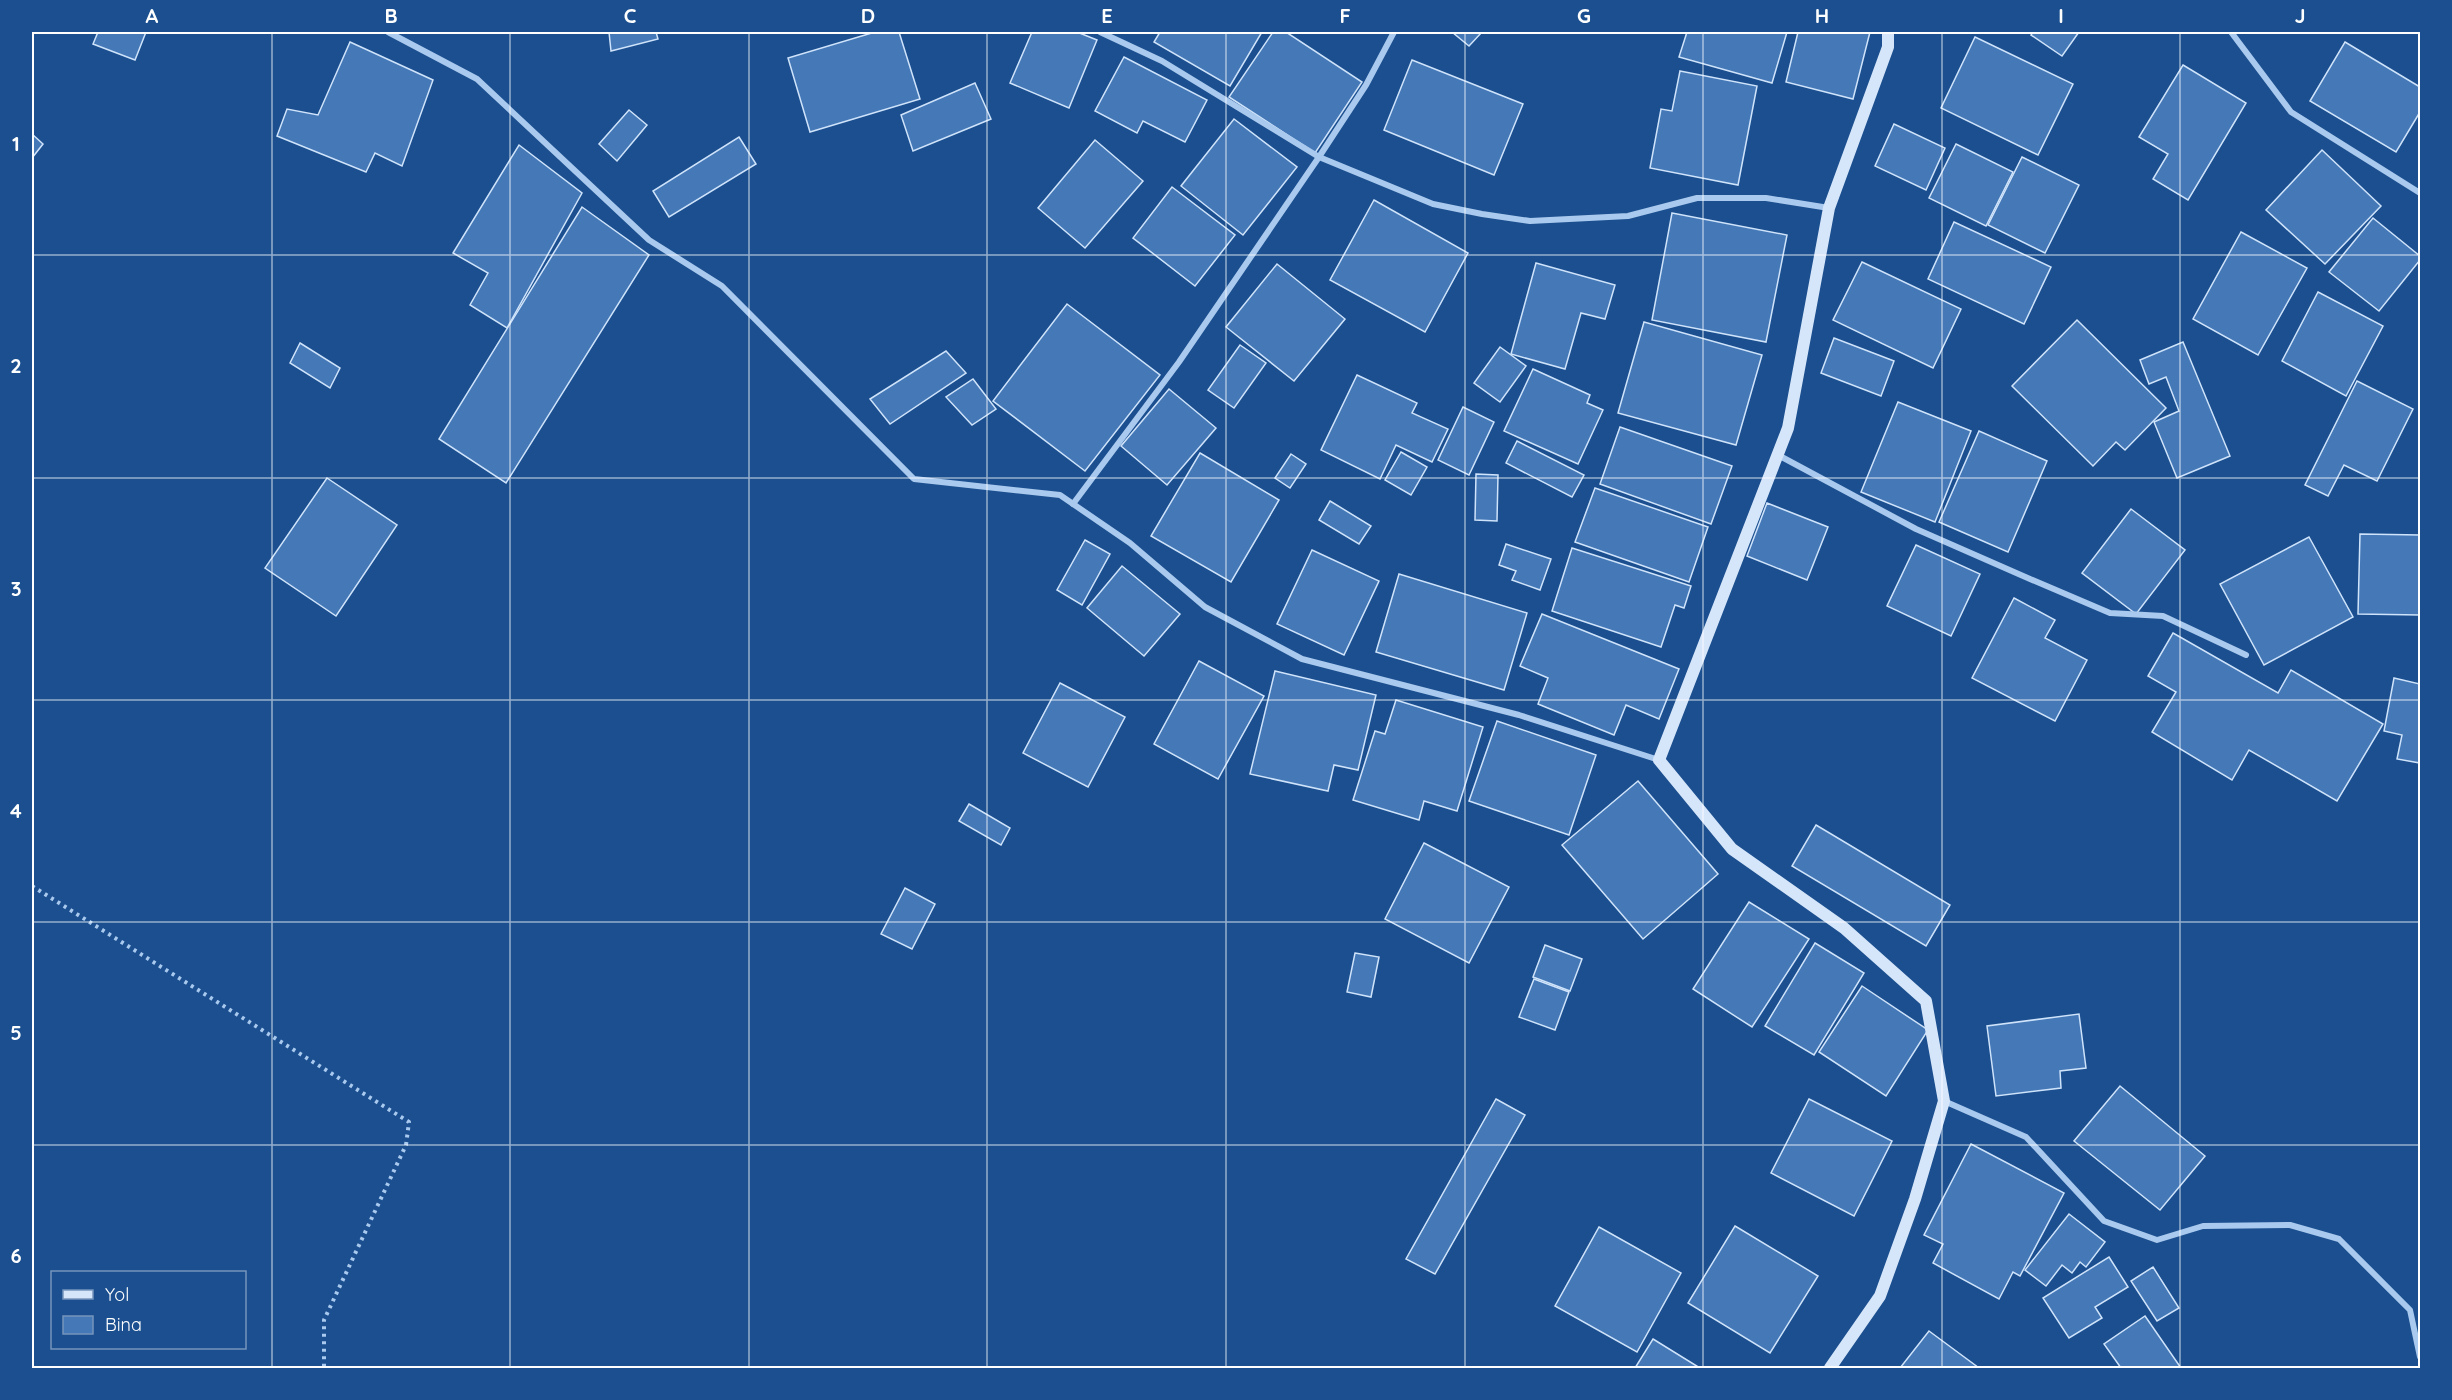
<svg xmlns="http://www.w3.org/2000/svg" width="2452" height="1400" font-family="Quicksand,sans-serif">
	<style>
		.building { fill: #4478b7; stroke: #cfe3fa; stroke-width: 1.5 }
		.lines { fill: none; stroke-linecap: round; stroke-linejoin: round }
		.path { stroke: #a9c9ee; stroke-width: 4; stroke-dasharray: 3 4.5; stroke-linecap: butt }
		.street { stroke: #a9c9ee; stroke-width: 6 }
		.secondary { stroke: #d6e6fa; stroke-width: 12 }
		.grid { fill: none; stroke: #fff; stroke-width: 1.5; stroke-opacity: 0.55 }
		.neatline { fill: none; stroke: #fff; stroke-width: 2 }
		.grid-label { font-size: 20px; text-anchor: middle; font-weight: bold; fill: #fff }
	</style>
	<rect width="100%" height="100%" fill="#1b4f8f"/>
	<!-- building -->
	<g class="building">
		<polygon points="98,32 146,32 135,60 93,44"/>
		<polygon points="609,32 656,32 658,39 611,51"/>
		<polygon points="875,32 899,32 920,99 810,132 788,58"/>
		<polygon points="1032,32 1077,32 1097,40 1069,108 1010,83"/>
		<polygon points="1160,32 1262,32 1230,86 1154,42"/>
		<polygon points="1273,32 1286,32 1362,82 1315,153 1229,97"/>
		<polygon points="1452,32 1482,32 1469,46"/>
		<polygon points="1687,32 1787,32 1772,83 1679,57"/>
		<polygon points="1798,32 1870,32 1853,99 1786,82"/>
		<polygon points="2033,32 2079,32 2062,56 2031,35"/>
		<polygon points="1975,37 2073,84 2038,155 1941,108"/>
		<polygon points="350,42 433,80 402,166 375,153 366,172 277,136 287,109 318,115"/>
		<polygon points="2345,42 2420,87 2420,112 2396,152 2310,101"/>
		<polygon points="1124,57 1207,100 1185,142 1143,121 1137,133 1095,111"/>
		<polygon points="1412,60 1523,104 1494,175 1384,130"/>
		<polygon points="2183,65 2246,103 2188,200 2153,179 2168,154 2139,137"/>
		<polygon points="1680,71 1757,86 1738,185 1650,168 1661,109 1672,111"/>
		<polygon points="975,83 991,119 913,151 901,115"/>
		<polygon points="629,110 647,125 617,161 599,144"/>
		<polygon points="1234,119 1297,167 1243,235 1181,186"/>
		<polygon points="1894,124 1945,148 1926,190 1875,166"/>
		<polygon points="32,134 43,144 32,158"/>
		<polygon points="739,137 756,164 669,217 653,191"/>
		<polygon points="1095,140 1143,181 1085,248 1038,208"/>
		<polygon points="1956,144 2013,172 1986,226 1929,198"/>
		<polygon points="519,145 582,193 507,328 470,305 488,273 453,253"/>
		<polygon points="2322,150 2381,206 2325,264 2266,210"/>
		<polygon points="2022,157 2079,185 2045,253 1988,225"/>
		<polygon points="1172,187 1235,235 1195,286 1133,238"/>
		<polygon points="1374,200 1468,253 1425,332 1330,280"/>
		<polygon points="582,207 649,255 506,483 439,439"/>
		<polygon points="1672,213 1787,235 1766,342 1652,320"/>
		<polygon points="2373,218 2420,256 2420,260 2379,311 2329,272"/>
		<polygon points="1954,222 2051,267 2024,324 1928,279"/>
		<polygon points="2241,232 2307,268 2258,355 2193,319"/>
		<polygon points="1862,262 1961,309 1933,368 1833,320"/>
		<polygon points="1536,263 1615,285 1605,319 1581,313 1565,369 1511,354"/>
		<polygon points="1277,264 1345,319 1294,381 1226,327"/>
		<polygon points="2318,292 2383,326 2346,396 2282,361"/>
		<polygon points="1067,304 1160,375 1085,471 993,401"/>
		<polygon points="2077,320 2166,408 2125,450 2116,442 2093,466 2012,386"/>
		<polygon points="1644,322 1762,355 1736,445 1618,413"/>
		<polygon points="1834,338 1894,361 1881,396 1821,373"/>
		<polygon points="2183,342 2230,456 2177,478 2154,422 2179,411 2166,377 2149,384 2140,360"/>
		<polygon points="300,343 340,368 330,388 290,363"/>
		<polygon points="1240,345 1266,363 1234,408 1208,390"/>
		<polygon points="1500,347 1526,366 1500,402 1474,383"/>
		<polygon points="946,351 966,373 890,424 870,399"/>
		<polygon points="1533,369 1590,395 1587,403 1603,410 1578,464 1504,431"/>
		<polygon points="1357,375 1417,403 1412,413 1448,429 1432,462 1396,445 1380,479 1321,450"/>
		<polygon points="973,379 996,409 972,425 946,397"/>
		<polygon points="2357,381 2413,409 2377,481 2344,465 2328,496 2305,485"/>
		<polygon points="1169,389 1216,428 1167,485 1121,446"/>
		<polygon points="1898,402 1971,431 1935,522 1861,492"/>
		<polygon points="1463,407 1494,422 1469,475 1438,460"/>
		<polygon points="1620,427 1732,466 1711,524 1600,484"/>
		<polygon points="1979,431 2047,461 2008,552 1939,522"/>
		<polygon points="1517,441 1584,475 1572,497 1506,463"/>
		<polygon points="1401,452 1427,467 1411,495 1385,480"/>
		<polygon points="1200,453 1279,500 1231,582 1151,536"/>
		<polygon points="1291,454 1306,464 1290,488 1275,478"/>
		<polygon points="1476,474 1498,475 1497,521 1475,520"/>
		<polygon points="327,478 397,525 336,616 265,568"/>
		<polygon points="1595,488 1708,527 1689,582 1575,542"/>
		<polygon points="1330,501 1371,526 1359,544 1319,520"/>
		<polygon points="1767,503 1828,527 1807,580 1747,556"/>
		<polygon points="2131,509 2185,550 2136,614 2082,573"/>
		<polygon points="2360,534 2420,535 2420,615 2358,614"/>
		<polygon points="2309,537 2353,617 2264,665 2220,584"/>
		<polygon points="1085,540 1110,554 1082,605 1057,590"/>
		<polygon points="1506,544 1551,559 1540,590 1512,580 1516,571 1499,565"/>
		<polygon points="1916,545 1980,574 1951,636 1887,606"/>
		<polygon points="1572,548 1691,586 1684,608 1675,605 1661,647 1552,611"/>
		<polygon points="1312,550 1379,581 1344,655 1277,624"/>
		<polygon points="1122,566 1180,614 1144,656 1087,608"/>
		<polygon points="1399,574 1527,613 1504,690 1376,652"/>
		<polygon points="2014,598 2055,620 2045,638 2087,660 2055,721 1972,678"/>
		<polygon points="1542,614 1679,669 1659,719 1626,705 1614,735 1538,704 1548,678 1520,666"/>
		<polygon points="2173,633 2278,693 2291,670 2383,724 2337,801 2249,750 2232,780 2152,732 2176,692 2148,676"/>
		<polygon points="1199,661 1264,696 1218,779 1154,744"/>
		<polygon points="1275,671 1376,695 1358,770 1334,765 1328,791 1250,774"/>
		<polygon points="2394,678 2420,684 2420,763 2397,759 2402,735 2384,731"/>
		<polygon points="1060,683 1125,717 1088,787 1023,753"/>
		<polygon points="1396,700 1483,727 1457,811 1424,801 1419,820 1353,800 1375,731 1385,734"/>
		<polygon points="1497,721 1596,755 1569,835 1469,801"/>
		<polygon points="1638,781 1718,874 1643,939 1562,845"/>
		<polygon points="969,804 1010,828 1001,845 959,821"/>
		<polygon points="1816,825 1950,905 1926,946 1792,866"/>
		<polygon points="1424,843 1509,887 1469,963 1385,919"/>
		<polygon points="905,888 935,904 912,949 881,934"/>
		<polygon points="1749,902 1809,939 1752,1027 1693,989"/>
		<polygon points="1815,943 1864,973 1814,1055 1765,1026"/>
		<polygon points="1545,945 1582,959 1570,991 1533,977"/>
		<polygon points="1355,953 1379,957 1371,997 1347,992"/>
		<polygon points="1534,979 1569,992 1555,1030 1519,1017"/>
		<polygon points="1862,986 1928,1030 1886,1096 1819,1052"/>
		<polygon points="2079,1014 2086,1068 2060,1071 2061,1088 1996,1096 1987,1026"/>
		<polygon points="2120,1086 2205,1156 2160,1210 2074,1141"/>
		<polygon points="1496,1099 1525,1115 1435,1274 1406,1259"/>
		<polygon points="1809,1099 1892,1141 1854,1216 1771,1173"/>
		<polygon points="1971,1144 2064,1193 2020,1276 2013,1272 1999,1299 1933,1263 1943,1244 1924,1235"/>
		<polygon points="2069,1214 2105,1242 2086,1267 2080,1262 2072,1273 2062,1265 2046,1286 2025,1270"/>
		<polygon points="1735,1226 1818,1276 1770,1353 1688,1303"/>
		<polygon points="1599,1227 1681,1273 1637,1352 1555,1306"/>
		<polygon points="2109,1257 2128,1287 2095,1307 2102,1318 2069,1338 2043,1298"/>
		<polygon points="2153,1267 2179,1308 2157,1321 2131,1281"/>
		<polygon points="2145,1316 2181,1368 2121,1368 2104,1344"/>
		<polygon points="1929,1331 1979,1368 1900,1368"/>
		<polygon points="1653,1339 1700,1368 1635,1368"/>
	</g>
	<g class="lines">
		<!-- path -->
		<polyline class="path" points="32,886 409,1122 406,1145 324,1320 324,1368"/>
		<!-- street -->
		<g class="street">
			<polyline points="388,32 477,79 649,240 722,286 914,479 1060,495 1130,543 1205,607 1302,659 1519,715 1659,760"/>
			<polyline points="1100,32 1162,61 1319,157 1433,204 1482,214 1530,221 1628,216 1697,198 1766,198 1829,208"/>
			<polyline points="2231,32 2291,112 2420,193"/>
			<polyline points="1778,455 1916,529 2030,579 2110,613 2163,616 2246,655"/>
			<polyline points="1073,504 1179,362 1319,157 1366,85 1394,32"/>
			<polyline points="1944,1101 2026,1137 2104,1221 2157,1240 2203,1226 2290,1225 2339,1239 2410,1310 2420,1357"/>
		</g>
		<!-- secondary -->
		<polyline class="secondary" points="1830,1368 1880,1296 1915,1199 1944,1101 1926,1001 1844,928 1732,849 1659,760 1788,428 1829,208 1888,47 1888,32"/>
	</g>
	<!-- grid -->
	<path class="grid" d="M 272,32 L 272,1368M 510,32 L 510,1368M 749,32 L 749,1368M 987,32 L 987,1368M 1226,32 L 1226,1368M 1465,32 L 1465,1368M 1703,32 L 1703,1368M 1942,32 L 1942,1368M 2180,32 L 2180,1368M 32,255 L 2420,255M 32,478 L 2420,478M 32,700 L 2420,700M 32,922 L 2420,922M 32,1145 L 2420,1145"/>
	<!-- border -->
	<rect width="2452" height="1400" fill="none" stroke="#1b4f8f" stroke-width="66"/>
	<!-- legend -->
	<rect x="51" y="1271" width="195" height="78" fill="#1b4f8f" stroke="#7695bc" stroke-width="1.5"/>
	<rect x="63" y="1290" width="30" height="9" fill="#d6e6fa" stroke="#7695bc" stroke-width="1.5"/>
	<text x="105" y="1301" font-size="18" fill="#ffffff">Yol</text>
	<rect x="63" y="1316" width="30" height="18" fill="#4478b7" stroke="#7695bc" stroke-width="1.5"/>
	<text x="105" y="1331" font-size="18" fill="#ffffff">Bina</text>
	<rect x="33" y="33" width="2386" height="1334" class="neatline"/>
	<g class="grid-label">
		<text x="152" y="23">A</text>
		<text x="391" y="23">B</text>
		<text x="630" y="23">C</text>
		<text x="868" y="23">D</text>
		<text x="1107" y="23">E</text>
		<text x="1345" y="23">F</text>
		<text x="1584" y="23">G</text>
		<text x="1822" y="23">H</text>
		<text x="2061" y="23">I</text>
		<text x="2300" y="23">J</text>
		<text x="16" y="151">1</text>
		<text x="16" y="373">2</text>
		<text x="16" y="596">3</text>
		<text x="16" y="818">4</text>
		<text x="16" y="1040">5</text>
		<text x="16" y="1263">6</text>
	</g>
</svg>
